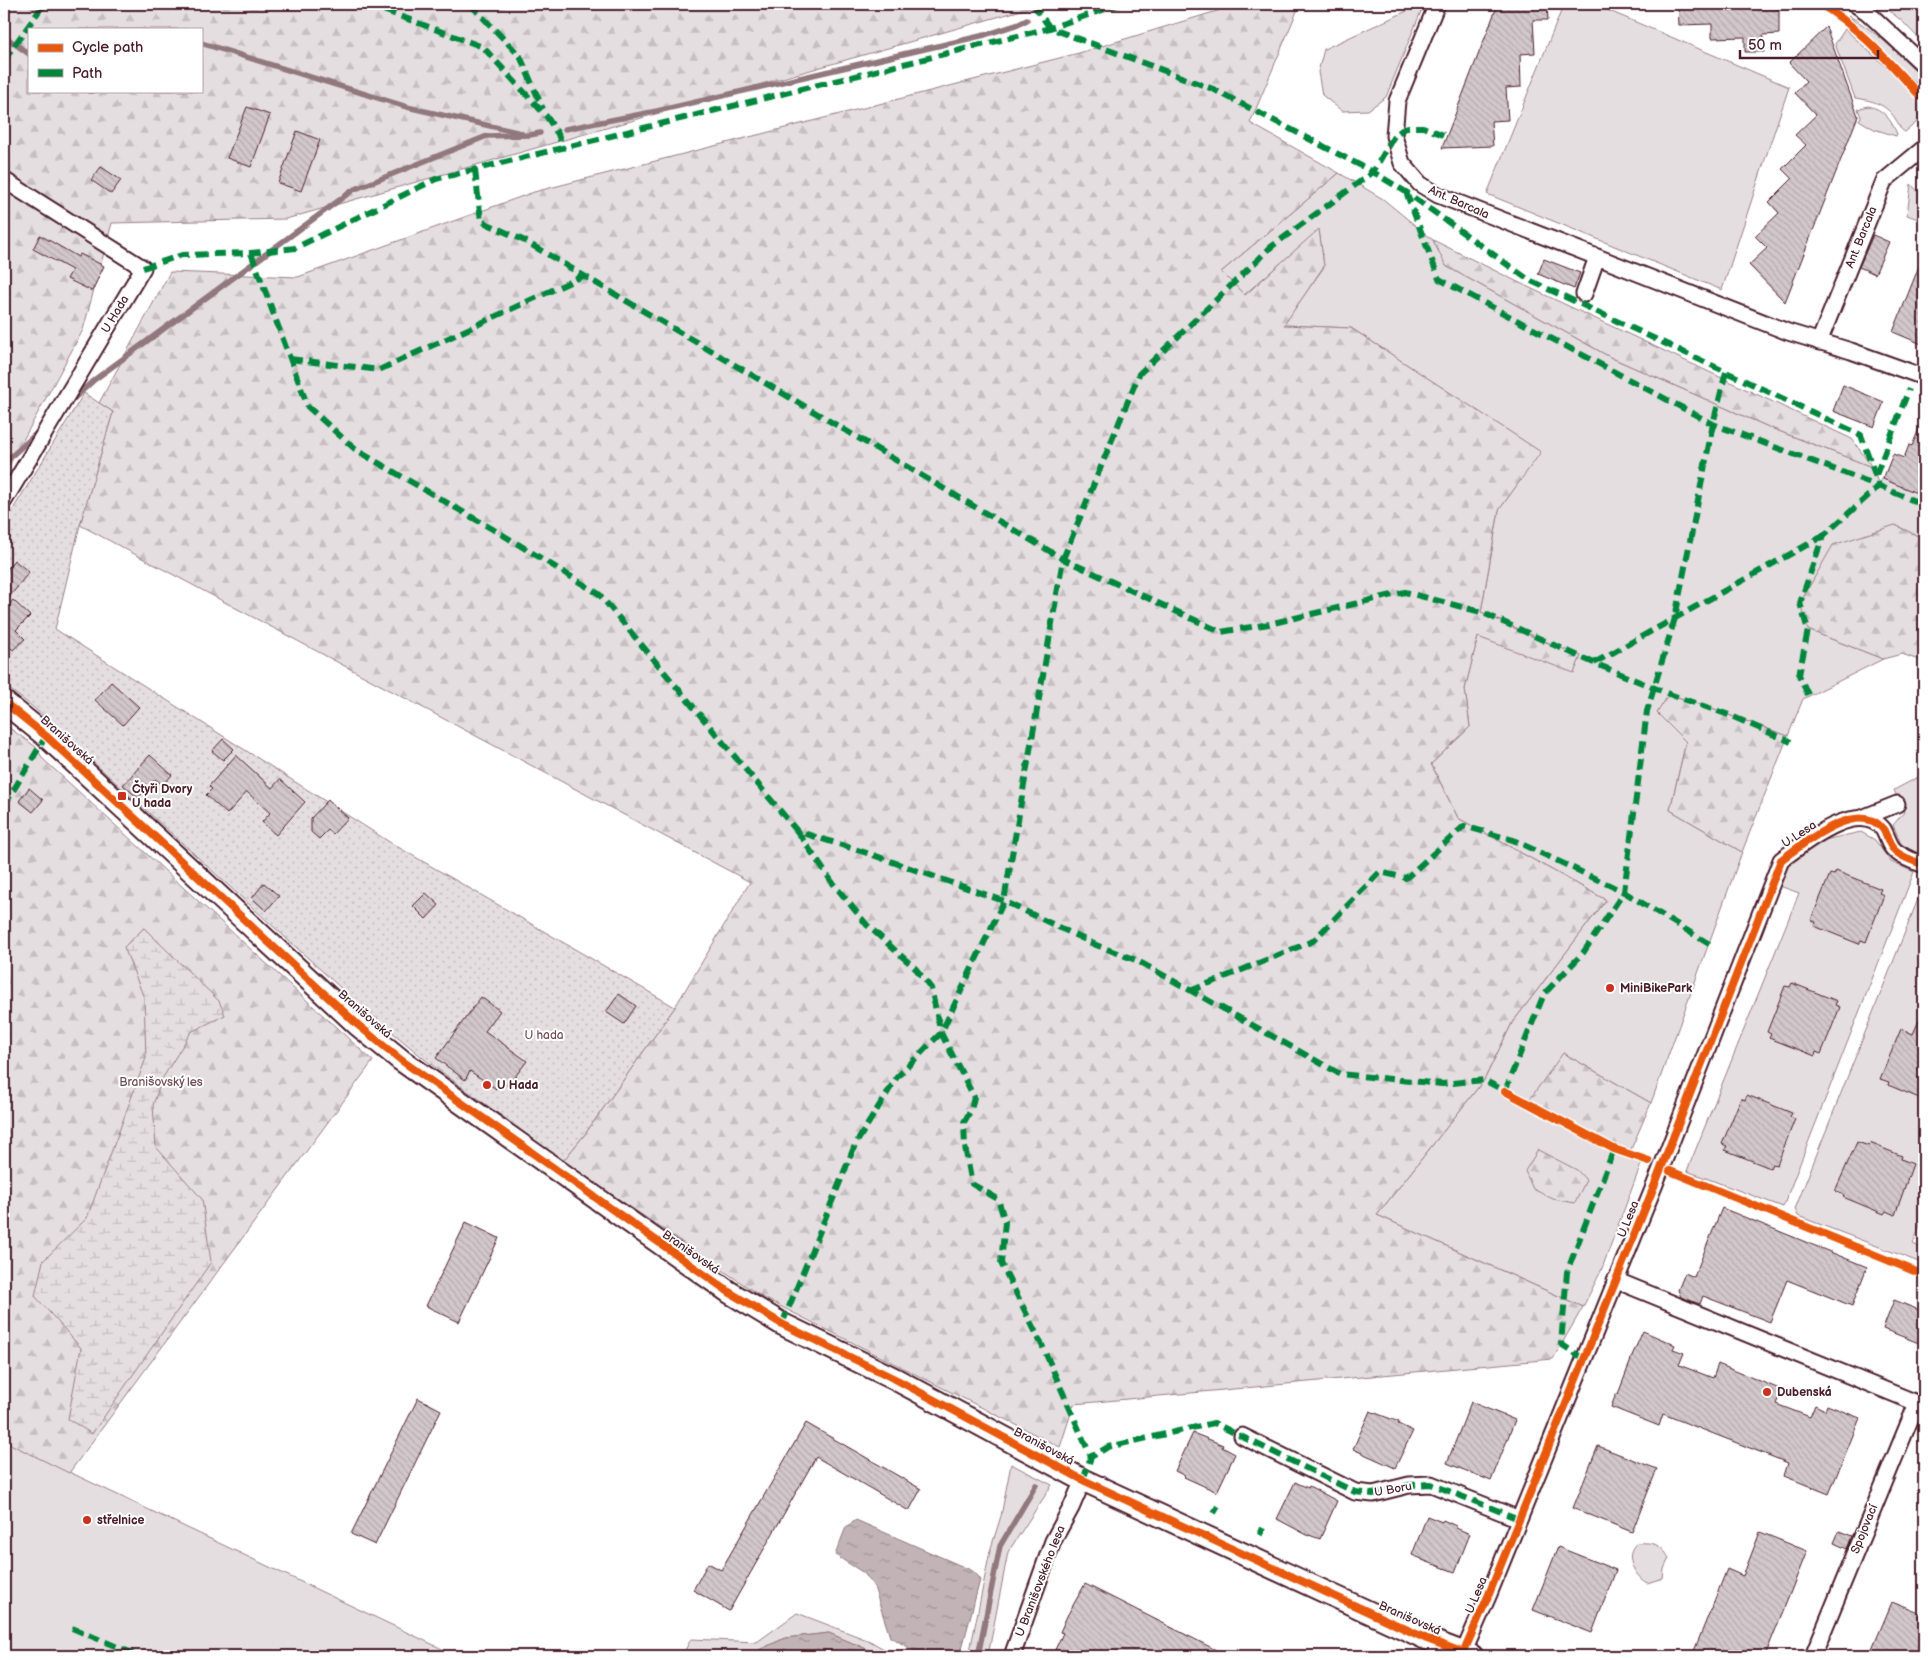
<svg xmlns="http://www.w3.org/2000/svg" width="1928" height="1660" font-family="'Balsamiq Sans',sans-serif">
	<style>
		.green { fill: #e5dee0; stroke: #987e86 }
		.forest { fill: url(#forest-firs); stroke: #987e86; fill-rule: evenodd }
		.wetland { fill: url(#wetland-marsh); stroke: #987e86 }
		.garden { fill: url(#garden-dots); stroke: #987e86 }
		.water { fill: url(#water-ripples); stroke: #91787e }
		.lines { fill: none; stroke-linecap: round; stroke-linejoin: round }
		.stream { stroke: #91787e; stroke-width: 5.5 }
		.building { fill: url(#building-back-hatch); stroke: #4a1f2b }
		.street-casing { stroke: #4a1f2b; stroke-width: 19 }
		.secondary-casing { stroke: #4a1f2b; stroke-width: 25 }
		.street { stroke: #fff; stroke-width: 15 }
		.secondary { stroke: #fff; stroke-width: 21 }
		.quiet { stroke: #00873e; stroke-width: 6; stroke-dasharray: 12 6; stroke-linecap: butt }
		.cycleway-casing { stroke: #fff; stroke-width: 11 }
		.cycleway { stroke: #e8590c; stroke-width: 8 }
		.poi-dot { fill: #c8321e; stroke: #fff; stroke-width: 2 }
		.labels { text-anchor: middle; stroke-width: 4; stroke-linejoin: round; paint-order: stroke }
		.street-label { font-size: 12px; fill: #4a1f2b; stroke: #fff }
		.poi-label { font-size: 12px; font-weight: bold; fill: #4a1f2b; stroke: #fff; text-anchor: start }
		.park-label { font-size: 12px; fill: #714f58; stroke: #fff }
	</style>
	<defs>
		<pattern id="forest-firs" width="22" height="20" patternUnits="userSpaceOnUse" patternTransform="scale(1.25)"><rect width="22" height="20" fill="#e5dee0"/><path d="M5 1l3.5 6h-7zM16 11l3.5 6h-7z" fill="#c6bec0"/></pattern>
		<pattern id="wetland-marsh" width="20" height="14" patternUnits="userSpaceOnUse" patternTransform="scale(1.25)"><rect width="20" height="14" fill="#e5dee0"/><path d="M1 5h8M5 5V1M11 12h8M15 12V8" fill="none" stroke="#c6bec0"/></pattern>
		<pattern id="garden-dots" width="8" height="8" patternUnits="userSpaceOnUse" patternTransform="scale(1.25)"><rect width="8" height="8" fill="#e5dee0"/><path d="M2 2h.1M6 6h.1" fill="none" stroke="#c6bec0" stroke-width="1.8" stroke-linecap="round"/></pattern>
		<pattern id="water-ripples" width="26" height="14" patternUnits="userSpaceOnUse" patternTransform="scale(1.25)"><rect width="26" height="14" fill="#c1b3b6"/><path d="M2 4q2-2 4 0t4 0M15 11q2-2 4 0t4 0" fill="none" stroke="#9f9194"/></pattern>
		<pattern id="building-back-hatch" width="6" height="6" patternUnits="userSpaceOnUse" patternTransform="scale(1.25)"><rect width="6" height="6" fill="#d2c7cb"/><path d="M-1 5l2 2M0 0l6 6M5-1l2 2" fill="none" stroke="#b6aaae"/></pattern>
	</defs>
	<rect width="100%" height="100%" fill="#fff"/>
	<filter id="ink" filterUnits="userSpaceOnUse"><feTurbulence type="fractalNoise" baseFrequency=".02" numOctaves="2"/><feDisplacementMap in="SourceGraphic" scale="10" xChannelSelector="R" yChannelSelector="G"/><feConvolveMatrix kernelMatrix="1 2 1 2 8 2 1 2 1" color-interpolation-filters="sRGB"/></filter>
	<g filter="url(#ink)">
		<!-- green -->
		<g class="green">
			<polygon points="1410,4 1424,4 1386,97 1368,110 1342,111 1322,95 1318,72 1324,49 1407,11"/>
			<polygon points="1564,4 1593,4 1789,87 1722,290 1487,194"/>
			<polygon points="1881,4 1924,4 1924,44 1903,22"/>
			<path d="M 1848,15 C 1878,33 1901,55 1924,80 L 1924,91 Z"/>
			<path d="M 1845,29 L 1898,78 L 1924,106 L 1924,116 L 1905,132 C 1899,129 1900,125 1896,120 C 1887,104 1871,100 1855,98 L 1835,44 Z"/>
			<path d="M 1868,106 C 1884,109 1891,120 1897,134 L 1896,136 L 1874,129 L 1859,120 L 1861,117 L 1858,109 Z"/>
			<polygon points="1339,173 1383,199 1433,240 1446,266 1612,358 1771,428 1872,467 1879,485 1882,478 1924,495 1924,539 1895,525 1808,630 1883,659 1803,699 1788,736 1669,694 1686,742 1670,810 1742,852 1651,1103 1563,1053 1614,1149 1643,1159 1601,1271 1583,1307 1377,1215 1484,1080 1512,1023 1606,900 1458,818 1431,764 1470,727 1465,689 1478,636 1574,672 1580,657 1481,612 1499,510 1540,452 1351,328 1283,325 1324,267 1319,230 1244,295 1221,272"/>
			<polygon points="1911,184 1924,198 1924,221 1907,215"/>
			<polygon points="1924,774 1924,850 1922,856 1901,844 1893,825 1904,812 1894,790"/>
			<polygon points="1861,832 1875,840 1891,862 1914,872 1783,1207 1687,1171 1799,893 1777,885 1795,856 1815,842"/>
			<polygon points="1924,884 1924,1214 1913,1244 1924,1249 1924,1264 1798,1216 1795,1209"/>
			<polygon points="4,1441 457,1656 4,1656"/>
			<polygon points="1011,1464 1052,1485 1008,1552 988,1656 969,1656 990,1551 1001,1516"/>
			<path d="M 1637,1543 C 1653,1542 1661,1544 1669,1558 L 1664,1569 L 1663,1578 L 1647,1583 C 1634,1576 1623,1554 1637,1543 Z"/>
			<polygon points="797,1613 870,1641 896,1656 883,1656 829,1633 785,1638 746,1656 682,1656 691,1639 757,1642"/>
		</g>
		<!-- forest -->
		<g class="forest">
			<path d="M 4,4 L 1043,4 L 286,219 L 112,223 L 83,330 L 4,475 ZM 29,29 L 201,29 L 201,91 L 29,91 Z"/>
			<polygon points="1240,4 1300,4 1250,123 1339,173 1221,272 1245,295 1319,229 1324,266 1284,325 1351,328 1541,452 1499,510 1481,612 1531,636 1581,656 1574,673 1478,637 1465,689 1470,727 1431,764 1458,818 1606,900 1512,1023 1484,1080 1377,1215 1583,1307 1553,1359 1074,1404 1060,1447 762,1297 563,1161 585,1134 675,1007 750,882 80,525 113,412 99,403 170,272 298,277 534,192 1079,53"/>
			<polygon points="1433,240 1528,287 1852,439 1872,467 1771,428 1612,358 1446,266"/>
			<polygon points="1895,525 1924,539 1924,662 1902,654 1883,659 1808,630 1800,603 1833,545"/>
			<polygon points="1669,694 1788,736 1742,852 1670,810 1686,742 1657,713"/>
			<polygon points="4,724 36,747 43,759 373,1061 69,1473 4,1441 4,760 9,747 4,738"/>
			<polygon points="1563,1053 1651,1103 1629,1154 1614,1149 1527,1103"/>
			<polygon points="1538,1150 1577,1170 1586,1180 1575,1203 1553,1199 1533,1189 1525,1171"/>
		</g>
		<!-- wetland -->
		<polygon class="wetland" points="144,928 219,1001 225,1015 191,1032 162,1079 153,1105 156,1147 202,1199 211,1262 92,1434 68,1419 81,1348 35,1296 43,1261 87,1218 146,1058 144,998 124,947"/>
		<!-- garden -->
		<polygon class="garden" points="84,393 113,412 80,525 55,629 391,843 675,1007 585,1134 563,1161 428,1062 356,1002 33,707 4,685 4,524"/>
		<!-- water -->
		<g class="water">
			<polygon points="856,1520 973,1571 980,1580 960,1656 924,1656 890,1637 874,1587 864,1573 835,1555 846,1527"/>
			<polygon points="829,1633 883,1656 746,1656 785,1638"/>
		</g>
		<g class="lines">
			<!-- stream -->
			<g class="stream">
				<polyline points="4,36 29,54"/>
				<polyline points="201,43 407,107 521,133"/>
				<polyline points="89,91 92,91"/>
				<polyline points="565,129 657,111 985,35 1019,24 1027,20"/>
				<polyline points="68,404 94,380 353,190 487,136 530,135 540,133"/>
				<polyline points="4,463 39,431"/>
				<polyline points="978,1656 1000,1546 1036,1485"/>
			</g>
		</g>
		<!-- building -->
		<g class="building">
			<polygon points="1498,4 1547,4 1548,20 1533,20 1535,53 1520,54 1521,87 1506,88 1508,120 1491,121 1493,146 1442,148"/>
			<polygon points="1678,4 1764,4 1779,10 1779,34 1763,35 1764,52 1745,52 1745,37 1712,38 1712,24 1679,25"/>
			<polygon points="1826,27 1858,116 1785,302 1749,265 1767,248 1755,236 1779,213 1769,202 1792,179 1782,169 1806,145 1795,135 1816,115 1795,93 1806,81 1789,63"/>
			<polygon points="247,107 270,115 251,167 227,158"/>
			<polygon points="297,131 320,140 301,191 278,183"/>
			<polygon points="101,167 121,180 111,194 91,180"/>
			<polygon points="40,235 78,257 80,254 104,266 92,291 67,279 72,270 33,249"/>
			<polygon points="1873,235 1889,242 1875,274 1859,267"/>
			<polygon points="1923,256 1924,256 1924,345 1893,332"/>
			<polygon points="1544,259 1580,273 1574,289 1538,274"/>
			<polygon points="1843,385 1884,402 1874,427 1833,411"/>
			<polygon points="1924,416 1924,496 1883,479 1893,454 1904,458 1909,445 1912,446"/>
			<polygon points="14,560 29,572 4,604 4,574"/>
			<polygon points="13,600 30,616 16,630 25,639 13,650 5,642 4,643 4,610"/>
			<polygon points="111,682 139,707 123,725 95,700"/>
			<polygon points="223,739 234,749 223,760 212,751"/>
			<polygon points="150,755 172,775 163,785 155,779 138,798 123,785"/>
			<polygon points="236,755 272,788 280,779 305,802 276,835 262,822 270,813 247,792 227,814 206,795 212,789 209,786"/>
			<polygon points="29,788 43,800 33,812 19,801"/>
			<polygon points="328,800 348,818 333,834 328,830 319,839 311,832 311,818"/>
			<polygon points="1836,871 1881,889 1879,893 1884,895 1866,942 1861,940 1859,944 1814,926 1816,922 1811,920 1830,874 1834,875"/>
			<polygon points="264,883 279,896 266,911 252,898"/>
			<polygon points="426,893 439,905 426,919 413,906"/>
			<polygon points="1792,983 1837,1001 1835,1005 1840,1007 1821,1054 1816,1052 1815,1056 1769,1038 1771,1034 1767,1032 1785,986 1790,987"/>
			<polygon points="619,994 636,1006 624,1024 606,1012"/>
			<polygon points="481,997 500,1011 485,1031 527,1061 508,1086 501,1081 496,1089 470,1071 465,1080 436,1058"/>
			<polygon points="1924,1009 1924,1100 1888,1085 1889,1082 1880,1079 1901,1029 1913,1034"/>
			<polygon points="1747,1095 1792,1113 1790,1117 1795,1119 1777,1165 1772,1164 1770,1168 1725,1150 1727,1146 1722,1144 1741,1098 1745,1100"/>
			<polygon points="1857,1142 1869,1146 1870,1143 1902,1156 1901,1159 1913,1164 1895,1215 1886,1211 1884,1214 1843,1197 1844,1195 1835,1191"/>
			<polygon points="1722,1208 1867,1267 1852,1306 1787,1280 1770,1322 1703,1296 1700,1304 1681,1297 1678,1290 1685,1273 1694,1277"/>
			<polygon points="466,1222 499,1238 459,1322 426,1306"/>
			<polygon points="1894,1300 1924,1312 1924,1345 1883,1329"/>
			<polygon points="1643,1331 1675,1345 1673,1349 1684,1353 1679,1365 1713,1378 1718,1364 1782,1390 1776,1404 1810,1417 1815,1405 1825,1410 1827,1405 1860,1418 1829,1494 1784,1476 1788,1463 1663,1414 1659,1426 1611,1407 1616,1394 1618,1394 1631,1360 1630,1360"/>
			<polygon points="418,1398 441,1410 375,1545 351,1534"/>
			<polygon points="1471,1402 1515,1420 1491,1481 1447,1463"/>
			<polygon points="1370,1411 1399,1422 1398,1424 1413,1431 1395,1468 1353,1449"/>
			<polygon points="806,1423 921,1489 909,1511 816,1457 729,1611 693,1590 708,1563 721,1570"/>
			<polygon points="1193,1433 1223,1445 1222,1447 1235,1454 1217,1492 1184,1477 1185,1476 1175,1471"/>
			<polygon points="1598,1446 1657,1469 1632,1532 1573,1508"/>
			<polygon points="1295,1482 1308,1488 1309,1486 1337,1501 1320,1539 1309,1535 1309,1536 1277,1519"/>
			<polygon points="1427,1516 1442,1522 1443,1520 1456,1526 1456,1528 1470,1534 1455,1572 1422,1560 1422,1559 1412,1555"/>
			<polygon points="1839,1531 1852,1536 1847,1549 1834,1543"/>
			<polygon points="1760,1532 1807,1551 1765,1656 1692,1656 1727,1569 1743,1576"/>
			<polygon points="1558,1547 1616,1570 1592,1633 1533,1610"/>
			<polygon points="1085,1584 1113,1598 1228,1656 1052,1656 1063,1633 1060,1632 1067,1616"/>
			<polygon points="1892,1602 1924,1615 1924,1638 1917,1656 1880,1656 1871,1652"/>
		</g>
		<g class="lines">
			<defs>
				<g id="street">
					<polyline points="1437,4 1397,101 1394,136 1402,163 1420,184 1438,195 1597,257"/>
					<polyline points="1855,4 1867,12 1924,65"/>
					<polyline points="4,180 143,268 4,501"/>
					<polyline points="1584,294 1597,257 1788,332 1851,351 1924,377"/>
					<polyline points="1819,342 1884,181 1924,148"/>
					<polyline points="1862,818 1897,804"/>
					<polyline points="1615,1280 1924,1406"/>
					<polyline points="1242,1436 1355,1492 1373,1494 1409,1485 1431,1484 1519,1519"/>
					<polyline points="1012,1656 1053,1541 1071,1508 1083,1480"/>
					<path d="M 1462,1656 L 1489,1594 L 1655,1184 L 1781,860 C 1803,844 1858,798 1883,829 C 1886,834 1888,841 1891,846 C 1897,856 1914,861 1924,865"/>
					<polyline points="1813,1656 1917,1403"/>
				</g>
				<polyline id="secondary" points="4,702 46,736 358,1025 401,1060 729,1292 782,1324 897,1380 1083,1480 1427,1639 1472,1656"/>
			</defs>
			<!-- street casing -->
			<use href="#street" class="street-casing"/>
			<!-- secondary casing -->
			<use href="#secondary" class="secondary-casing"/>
			<!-- street -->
			<use href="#street" class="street"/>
			<!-- secondary -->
			<use href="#secondary" class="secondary"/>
			<!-- quiet -->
			<g class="quiet">
				<polyline points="367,4 483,47 547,117 558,134 563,149"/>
				<polyline points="470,4 520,56 543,109"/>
				<polyline points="1033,4 1050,28 1213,89 1373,172 1406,192 1529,280 1861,435 1879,486 1924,505"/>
				<polyline points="4,60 44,4"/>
				<polyline points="475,170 481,221 525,241 1063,559 1221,632 1269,624 1405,592 1481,612 1594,663 1669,694 1729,715 1791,742"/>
				<polyline points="1406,192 1439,279 1713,424 1879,486 1823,536 1800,603 1808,630 1799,675 1810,699"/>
				<polyline points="251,253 308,407 356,450 508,538 599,594 797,831 870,854 1004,901 1096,945 1136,960 1340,1074 1442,1084 1484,1080 1505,1091 1544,994 1583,953 1624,892 1711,945"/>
				<polyline points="143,268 182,255 251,253 295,248 436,179 1050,28 1120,4"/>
				<polyline points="290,359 379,370 583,276"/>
				<polyline points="1876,475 1909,389"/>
				<polyline points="1594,663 1823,536"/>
				<polyline points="4,806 46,736"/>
				<polyline points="797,831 832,882 867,925 916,969 931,988 941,1033 974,1097 971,1110 964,1122 965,1147 972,1184 998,1199 1005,1222 1001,1263 1042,1345 1091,1457"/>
				<polyline points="1190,991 1313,941 1380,872 1406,878 1464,826 1513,840 1624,892 1647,711 1675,618 1713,424 1726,372"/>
				<polyline points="782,1324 855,1145 897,1077 941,1033 1004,901 1063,559 1139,374 1271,247 1373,172 1394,136 1402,130 1408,127 1423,127 1446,136"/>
				<polyline points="1584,1359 1561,1344 1567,1272 1614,1149"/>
				<polyline points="1083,1480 1091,1457 1108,1447 1214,1423 1355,1492 1373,1494 1409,1485 1431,1484 1519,1519"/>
				<polyline points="1214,1513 1218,1506"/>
				<polyline points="1260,1535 1263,1528"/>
				<polyline points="72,1628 139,1656"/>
			</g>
			<defs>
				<g id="cycleway">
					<path d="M 1820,4 C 1861,28 1892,66 1924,100"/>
					<polyline points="4,702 46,736 358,1025 401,1060 729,1292 782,1324 897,1380 1083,1480 1427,1639 1472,1656"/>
					<polyline points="1505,1091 1614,1149 1649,1161"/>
					<polyline points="1670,1171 1924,1275"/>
					<path d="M 1462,1656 L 1489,1594 L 1655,1184 L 1781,860 C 1803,844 1858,798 1883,829 C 1886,834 1888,841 1891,846 C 1897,856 1914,861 1924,865"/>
				</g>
			</defs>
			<!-- cycleway casing -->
			<use href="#cycleway" class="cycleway-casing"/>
			<!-- cycleway -->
			<use href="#cycleway" class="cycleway"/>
		</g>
	</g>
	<!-- markers -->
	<g class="poi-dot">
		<rect x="117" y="791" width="10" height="10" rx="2.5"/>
		<circle cx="1610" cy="988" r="5"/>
		<circle cx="487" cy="1085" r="5"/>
		<circle cx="1767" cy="1392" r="5"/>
		<circle cx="87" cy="1520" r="5"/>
	</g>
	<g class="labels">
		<!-- street labels -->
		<g class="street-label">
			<text transform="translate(1459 202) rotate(24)" y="4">Ant. Barcala</text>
			<text transform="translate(1861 237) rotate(-68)" y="4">Ant. Barcala</text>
			<text transform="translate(115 314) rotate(-59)" y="4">U Hada</text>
			<text transform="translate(67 740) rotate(42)" y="4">Branišovská</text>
			<text transform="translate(1799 834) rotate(-33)" y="4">U Lesa</text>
			<text transform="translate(365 1014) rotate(41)" y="4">Branišovská</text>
			<text transform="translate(1628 1219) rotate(-68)" y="4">U Lesa</text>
			<text transform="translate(691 1252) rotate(35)" y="4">Branišovská</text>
			<text transform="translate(1044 1446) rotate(28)" y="4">Branišovská</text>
			<text transform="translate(1393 1489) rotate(-10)" y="4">U Boru</text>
			<text transform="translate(1864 1529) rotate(-68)" y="4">Spojovací</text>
			<text transform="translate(1040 1581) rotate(-69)" y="4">U Branišovského lesa</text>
			<text transform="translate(1476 1595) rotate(-67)" y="4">U Lesa</text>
			<text transform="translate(1410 1618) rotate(24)" y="4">Branišovská</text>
		</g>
		<!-- poi labels -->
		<g class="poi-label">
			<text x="132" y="793">Čtyři Dvory<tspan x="132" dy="14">U hada</tspan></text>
			<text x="1620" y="992">MiniBikePark</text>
			<text x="497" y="1089">U Hada</text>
			<text x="1777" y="1396">Dubenská</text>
			<text x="97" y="1524">střelnice</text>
		</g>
		<!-- park labels -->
		<g class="park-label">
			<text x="544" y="1039">U hada</text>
			<text x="161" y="1086">Branišovský les</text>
		</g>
	</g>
	<!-- margin -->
	<rect width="1928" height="1660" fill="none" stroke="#fff" stroke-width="20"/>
	<rect x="10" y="10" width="1908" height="1640" fill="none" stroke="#4a1f2b" stroke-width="2" filter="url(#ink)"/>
	<!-- legend -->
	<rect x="28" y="28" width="175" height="65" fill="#ffffff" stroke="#b7a5aa"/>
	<rect x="38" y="44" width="25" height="8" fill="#e8590c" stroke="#b7a5aa"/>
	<text x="72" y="52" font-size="15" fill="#4a1f2b">Cycle path</text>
	<rect x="38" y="69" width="25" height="8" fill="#00873e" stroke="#b7a5aa"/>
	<text x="72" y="78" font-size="15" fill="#4a1f2b">Path</text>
	<!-- scale -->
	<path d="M1740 50v8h138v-8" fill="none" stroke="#4a1f2b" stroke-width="2.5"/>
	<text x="1748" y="50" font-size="15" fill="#4a1f2b" stroke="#ffffff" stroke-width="4" paint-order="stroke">50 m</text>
</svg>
